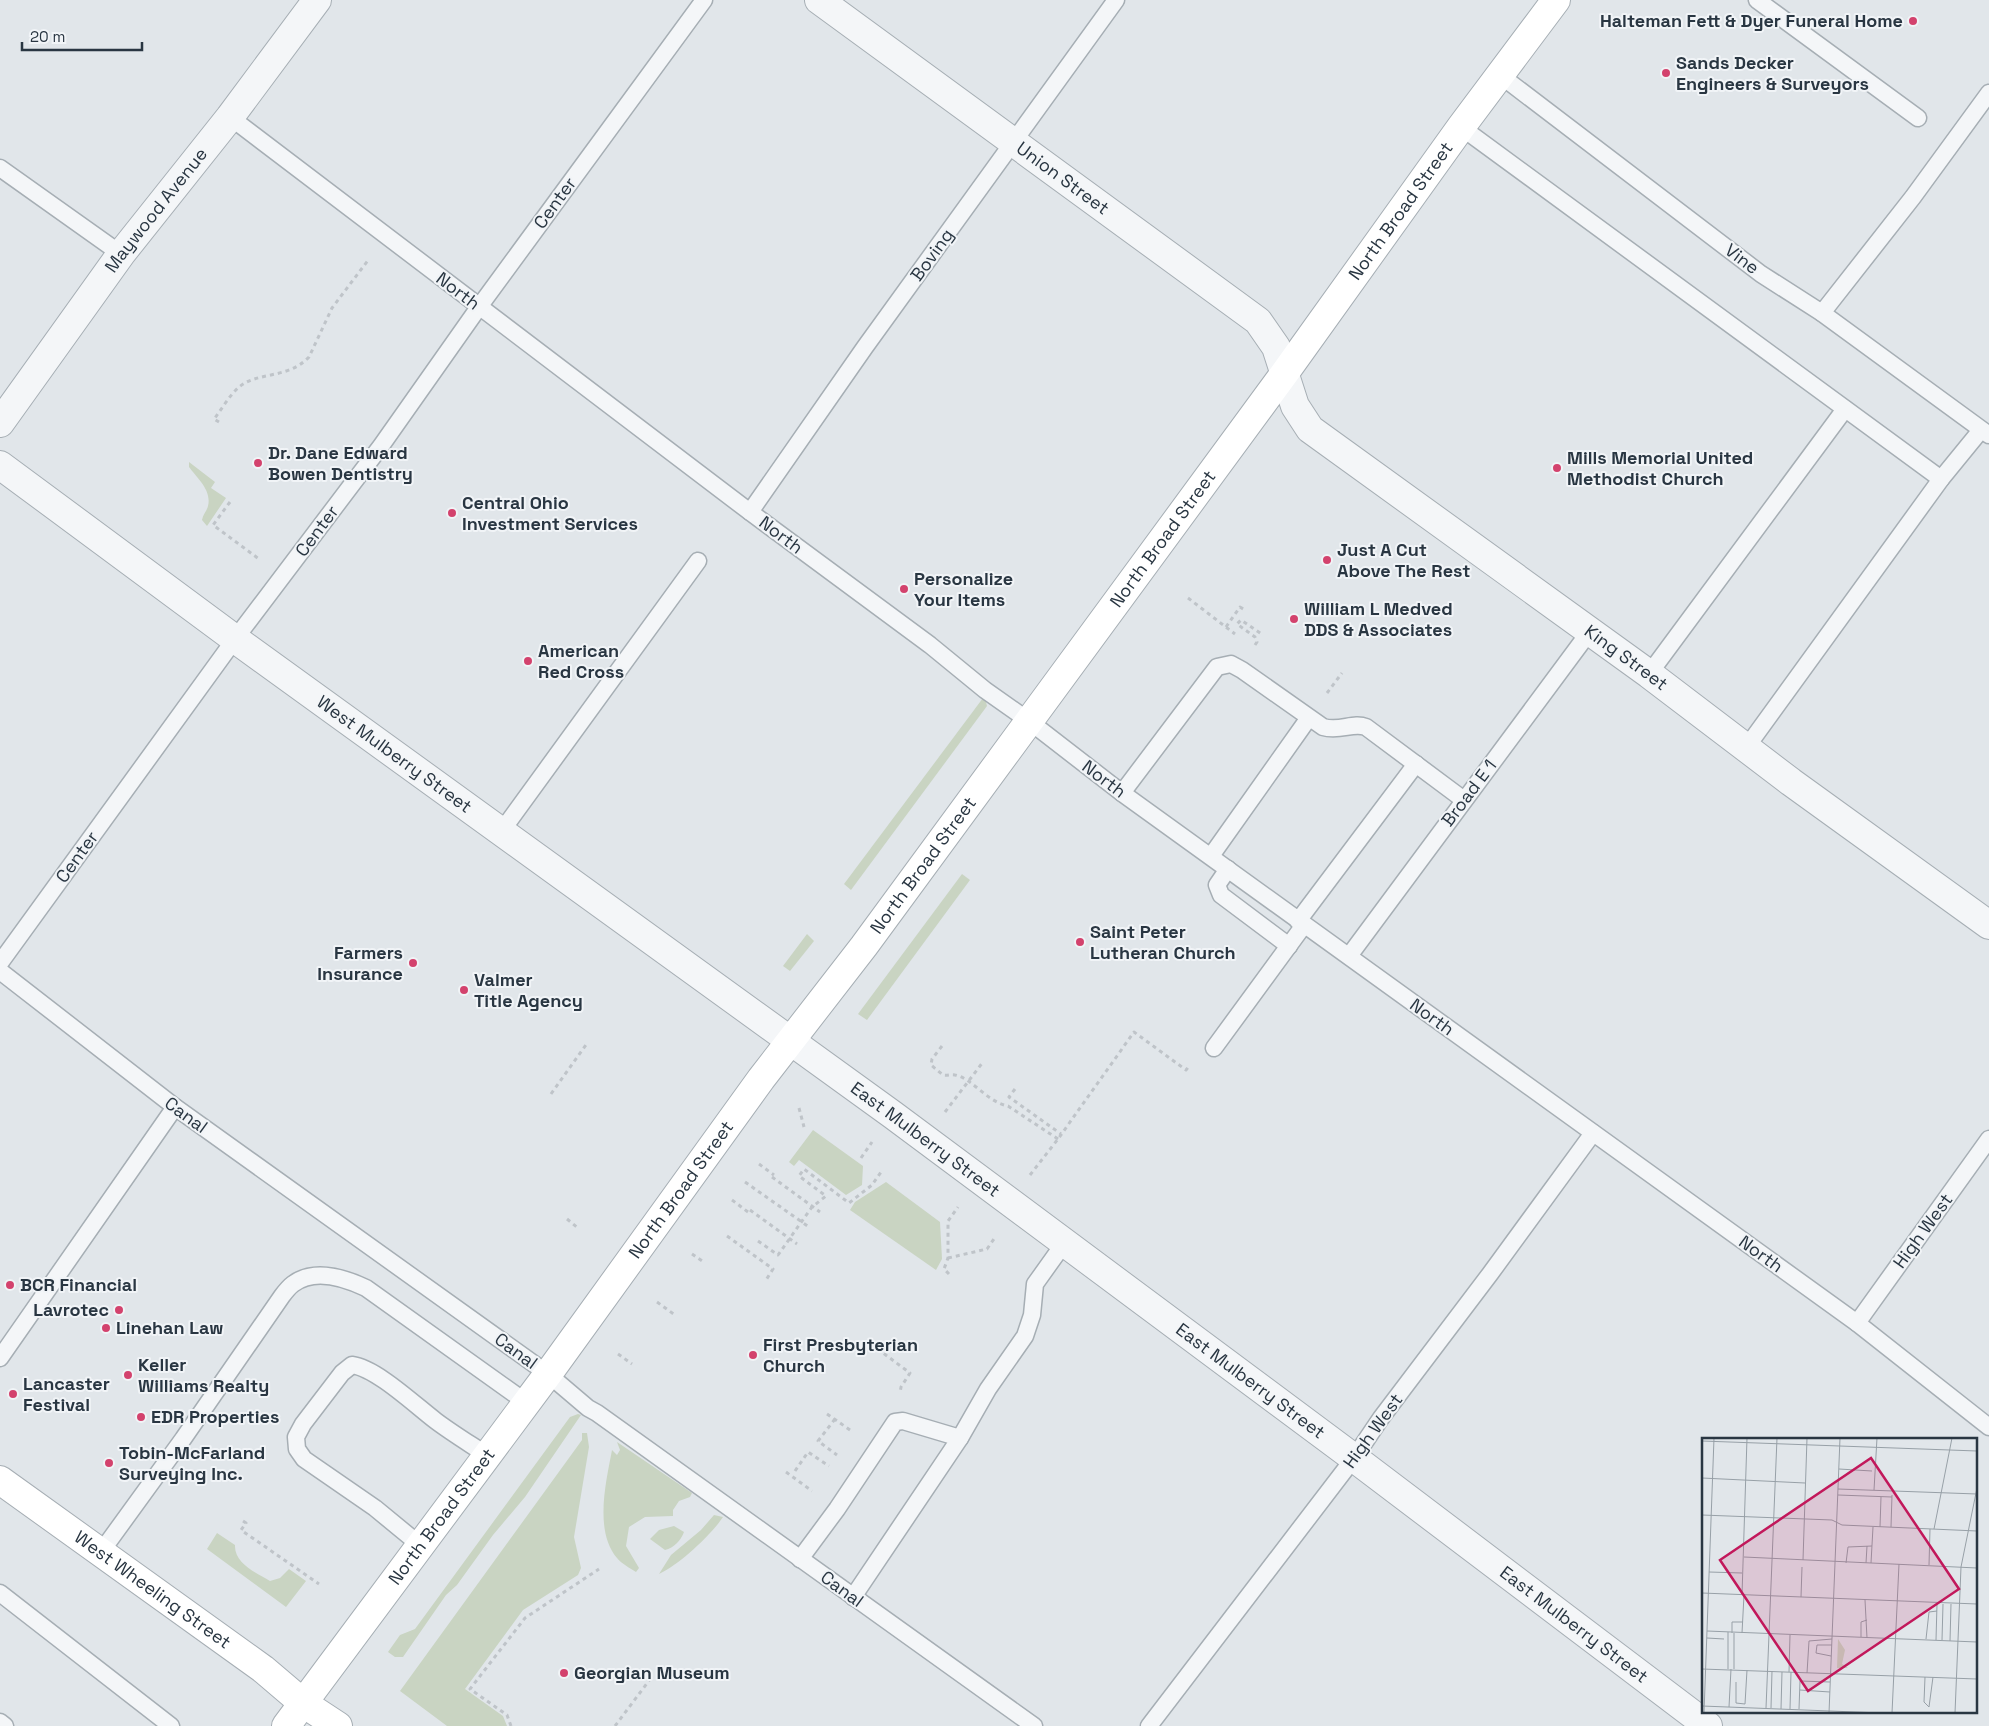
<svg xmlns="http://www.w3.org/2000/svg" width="1989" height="1726" font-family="'Space Grotesk',sans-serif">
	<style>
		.green { fill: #c9d4c2 }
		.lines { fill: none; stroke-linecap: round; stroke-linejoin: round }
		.lane-casing { stroke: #a6aeb4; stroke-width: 19 }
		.street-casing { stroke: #a6aeb4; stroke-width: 30 }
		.secondary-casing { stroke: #a6aeb4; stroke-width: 30 }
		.path { stroke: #bfc4c9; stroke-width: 3; stroke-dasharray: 4 4; stroke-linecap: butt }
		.lane { stroke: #f4f6f8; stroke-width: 16 }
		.street { stroke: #f4f6f8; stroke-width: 28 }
		.secondary { stroke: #fff; stroke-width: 28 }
		.poi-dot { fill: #d3426d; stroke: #f1f4f7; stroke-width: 2 }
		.labels { text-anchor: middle; stroke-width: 4; stroke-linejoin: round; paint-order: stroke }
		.poi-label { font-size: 18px; font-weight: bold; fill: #293642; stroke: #f1f4f7; text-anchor: start }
		.street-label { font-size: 18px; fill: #293642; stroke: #f1f4f7 }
		.inset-road { fill: none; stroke: #97a0a7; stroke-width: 1 }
		.view { fill: #c2185b; fill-opacity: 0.15; stroke: #c2185b; stroke-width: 2.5 }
		.inset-edge { fill: none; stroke: #293642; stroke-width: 2.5 }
	</style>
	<rect width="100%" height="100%" fill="#e1e6ea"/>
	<!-- green -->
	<g class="green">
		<path d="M 189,462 L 215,482 L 211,488 L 226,498 L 207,526 L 202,520 C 203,514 207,511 208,506 C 212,490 197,478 189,467 Z"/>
		<polygon points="983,698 986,702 987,706 851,890 844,884"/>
		<polygon points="962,874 970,880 867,1020 858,1014"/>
		<polygon points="807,934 814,941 790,971 783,966"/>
		<polygon points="813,1130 863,1166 862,1185 846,1195 799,1160 794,1166 789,1162"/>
		<polygon points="886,1182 940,1222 942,1259 936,1270 850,1210 855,1202"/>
		<polygon points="578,1414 581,1415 525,1497 493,1535 457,1585 446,1595 403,1657 395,1657 388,1652 400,1635 415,1629 570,1417"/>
		<polygon points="582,1433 587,1433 589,1447 574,1537 581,1568 578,1575 523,1610 465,1689 503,1716 507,1726 447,1726 400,1691 582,1440"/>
		<path d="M 617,1442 L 692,1493 L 690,1497 L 679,1501 L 673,1510 L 673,1516 L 645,1517 L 629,1527 L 626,1546 L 639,1568 L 636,1572 C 630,1568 622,1564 617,1558 C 594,1531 606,1482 612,1450 L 617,1455 L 620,1450 Z"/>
		<path d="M 714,1515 L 723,1517 C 711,1535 679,1565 659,1574 L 671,1555 L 701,1530 Z"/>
		<path d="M 674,1526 L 684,1532 C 681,1540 674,1548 665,1550 L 650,1539 L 659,1530 Z"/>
		<path d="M 217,1533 L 235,1545 C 234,1563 256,1573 270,1581 L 280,1578 L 289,1569 L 306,1581 L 286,1607 L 207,1549 Z"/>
	</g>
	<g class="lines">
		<defs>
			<g id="lane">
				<polyline points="1757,0 1918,118"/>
				<polyline points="1500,75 1761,274 1822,313 1989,435"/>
				<polyline points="230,117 750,512 930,645 985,690 1029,721 1122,793 1857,1323 1989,1427"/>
				<polyline points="1461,127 1941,479"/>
				<polyline points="0,168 121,254"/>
				<polyline points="1822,313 1913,197 1989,93"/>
				<polyline points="750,512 865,347 1116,0"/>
				<polyline points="1649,674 1845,409"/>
				<polyline points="1746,748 1941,479 1981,430"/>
				<path d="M 1122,793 L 1217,667 L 1231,664 L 1242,670 L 1323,727 C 1340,732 1353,722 1366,727 L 1464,800"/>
				<polyline points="501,832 698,561"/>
				<polyline points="1211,856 1308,719"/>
				<polyline points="1228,869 1217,885 1221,895 1289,946"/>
				<polyline points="1298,921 1416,764"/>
				<polyline points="1349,956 1590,631"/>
				<polyline points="0,963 235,639 381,446 479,307 704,0"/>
				<polyline points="0,971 175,1107 548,1374 588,1408 597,1413 1034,1726"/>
				<polyline points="1214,1048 1304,925"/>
				<polyline points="1857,1323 1989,1139"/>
				<polyline points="0,1358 175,1107"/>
				<path d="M 420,1545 L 375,1508 L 304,1459 L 297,1449 L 296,1437 L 303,1424 L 342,1373 L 352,1365 C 376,1368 415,1405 436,1421 C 452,1433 470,1444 488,1456"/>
				<path d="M 101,1552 L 183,1439 L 282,1296 C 285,1292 289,1287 293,1284 C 314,1268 345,1278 366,1288 L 527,1403"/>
				<polyline points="800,1559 837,1509 895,1422 903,1421 960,1438"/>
				<polyline points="0,1593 171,1726"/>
				<polyline points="853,1597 960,1438 988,1389 1025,1336 1032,1315 1035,1284 1065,1242"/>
				<polyline points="0,1722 5,1726"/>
				<polyline points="1149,1726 1354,1458 1381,1418 1490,1274 1593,1133"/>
			</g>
			<g id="street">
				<path id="s1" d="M 819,0 L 1258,321 L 1276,347 L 1295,406 L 1310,429 L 1649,674 L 1791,782 L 1989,925"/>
				<path id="s2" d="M 0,423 L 121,254 L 230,117 L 317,0"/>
				<path id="s3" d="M 0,465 L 235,639 L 893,1115 L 1354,1458 L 1708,1726"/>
			</g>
			<g id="secondary">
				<path id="s4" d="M 0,1480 L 263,1669 L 303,1703 L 338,1726"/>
				<path id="s5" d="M 286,1726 L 548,1374 L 761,1079 L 864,946 L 1284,374 L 1461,127 L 1556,0"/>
			</g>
		</defs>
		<!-- lane casing -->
		<use href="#lane" class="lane-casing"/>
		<!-- street casing -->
		<use href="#street" class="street-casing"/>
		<!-- secondary casing -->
		<use href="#secondary" class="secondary-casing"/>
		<!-- path -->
		<g class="path">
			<path d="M 219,422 L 214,419 C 222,409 229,396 238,388 C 256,371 287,380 309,357 L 332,308 L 369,259"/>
			<polyline points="230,502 213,525 259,559"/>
			<polyline points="1188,598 1235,634"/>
			<polyline points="1226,627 1240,607 1245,610"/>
			<polyline points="1255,645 1257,642 1255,637 1237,624 1241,620 1263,635"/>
			<polyline points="1327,693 1342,673"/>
			<path d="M 942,1046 L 932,1059 L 931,1065 L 943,1075 C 947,1076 951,1074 955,1075 C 972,1078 987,1102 1008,1106 L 1058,1139"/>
			<polyline points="1015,1089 1009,1097 1061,1134"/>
			<polyline points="551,1094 588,1042"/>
			<polyline points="799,1108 804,1127"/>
			<polyline points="945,1112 983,1062"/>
			<polyline points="861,1158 872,1142"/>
			<polyline points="759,1164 774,1175"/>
			<polyline points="1030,1175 1058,1139 1134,1032 1186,1070 1190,1065"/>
			<polyline points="772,1177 820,1212"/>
			<polyline points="745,1182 809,1227"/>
			<polyline points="732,1200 748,1212"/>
			<polyline points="750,1210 797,1244"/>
			<polyline points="567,1219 578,1228"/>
			<polyline points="727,1236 773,1269 766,1280"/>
			<polyline points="758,1241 778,1255 812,1207 826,1196 799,1176 804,1169 849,1203 872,1185 881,1172"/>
			<polyline points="692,1254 705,1263"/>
			<polyline points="948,1258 987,1249 996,1236"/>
			<polyline points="949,1274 944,1269 948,1258 948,1221 958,1207"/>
			<polyline points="657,1302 675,1315"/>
			<polyline points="871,1344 910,1373 901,1387 900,1393"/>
			<polyline points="618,1354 632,1364"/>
			<polyline points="827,1414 853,1432"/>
			<polyline points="835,1419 818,1441 837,1455"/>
			<polyline points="795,1471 808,1452 829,1466"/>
			<polyline points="786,1472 812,1491"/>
			<polyline points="243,1521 246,1523 241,1530 319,1584"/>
			<polyline points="511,1726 507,1715 470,1689 525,1618 599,1569"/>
			<polyline points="615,1726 651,1678"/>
		</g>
		<!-- lane -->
		<use href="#lane" class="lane"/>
		<!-- street -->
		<use href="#street" class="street"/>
		<!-- secondary -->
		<use href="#secondary" class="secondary"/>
	</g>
	<!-- markers -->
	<g class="poi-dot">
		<circle cx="1913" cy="21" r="5"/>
		<circle cx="1666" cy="73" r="5"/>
		<circle cx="258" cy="463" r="5"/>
		<circle cx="1557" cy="468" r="5"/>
		<circle cx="452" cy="513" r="5"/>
		<circle cx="1327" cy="560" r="5"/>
		<circle cx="904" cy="589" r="5"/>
		<circle cx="1294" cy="619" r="5"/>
		<circle cx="528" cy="661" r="5"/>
		<circle cx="1080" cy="942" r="5"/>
		<circle cx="413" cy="963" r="5"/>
		<circle cx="464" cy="990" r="5"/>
		<circle cx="10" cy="1285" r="5"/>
		<circle cx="119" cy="1310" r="5"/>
		<circle cx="106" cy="1328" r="5"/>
		<circle cx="753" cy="1355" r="5"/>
		<circle cx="128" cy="1375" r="5"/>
		<circle cx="13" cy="1394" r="5"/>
		<circle cx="141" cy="1417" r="5"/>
		<circle cx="109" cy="1463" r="5"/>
		<circle cx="564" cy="1673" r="5"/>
	</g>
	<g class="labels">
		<!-- poi labels -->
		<g class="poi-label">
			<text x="1903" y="27" text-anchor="end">Halteman Fett &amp; Dyer Funeral Home</text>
			<text x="1676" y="69">Sands Decker<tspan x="1676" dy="21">Engineers &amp; Surveyors</tspan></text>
			<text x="268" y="459">Dr. Dane Edward<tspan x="268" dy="21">Bowen Dentistry</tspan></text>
			<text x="1567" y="464">Mills Memorial United<tspan x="1567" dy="21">Methodist Church</tspan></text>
			<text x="462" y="509">Central Ohio<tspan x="462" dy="21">Investment Services</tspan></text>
			<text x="1337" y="556">Just A Cut<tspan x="1337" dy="21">Above The Rest</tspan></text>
			<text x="914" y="585">Personalize<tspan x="914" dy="21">Your Items</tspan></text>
			<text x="1304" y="615">William L Medved<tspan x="1304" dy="21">DDS &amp; Associates</tspan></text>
			<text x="538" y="657">American<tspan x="538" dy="21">Red Cross</tspan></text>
			<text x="1090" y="938">Saint Peter<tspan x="1090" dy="21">Lutheran Church</tspan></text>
			<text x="403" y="959" text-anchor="end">Farmers<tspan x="403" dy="21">Insurance</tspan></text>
			<text x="474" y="986">Valmer<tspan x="474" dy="21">Title Agency</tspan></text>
			<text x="20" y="1291">BCR Financial</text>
			<text x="109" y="1316" text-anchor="end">Lavrotec</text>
			<text x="116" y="1334">Linehan Law</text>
			<text x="763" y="1351">First Presbyterian<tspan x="763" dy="21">Church</tspan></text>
			<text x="138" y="1371">Keller<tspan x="138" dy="21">Williams Realty</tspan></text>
			<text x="23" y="1390">Lancaster<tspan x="23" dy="21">Festival</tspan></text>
			<text x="151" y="1423">EDR Properties</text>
			<text x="119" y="1459">Tobin-McFarland<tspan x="119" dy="21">Surveying Inc.</tspan></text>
			<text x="574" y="1679">Georgian Museum</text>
		</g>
		<!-- street labels -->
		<g class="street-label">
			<text dy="6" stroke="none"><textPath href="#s1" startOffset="302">Union Street</textPath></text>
			<text transform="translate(555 203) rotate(-54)" y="6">Center</text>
			<text dy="6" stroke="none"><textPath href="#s2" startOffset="264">Maywood Avenue</textPath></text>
			<text dy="6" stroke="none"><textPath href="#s5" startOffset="1881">North Broad Street</textPath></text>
			<text transform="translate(932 255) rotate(-54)" y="6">Boving</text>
			<text transform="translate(1742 259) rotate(37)" y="6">Vine</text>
			<text transform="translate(458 291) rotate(37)" y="6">North</text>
			<text transform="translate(317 531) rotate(-53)" y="6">Center</text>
			<text transform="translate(781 535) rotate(37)" y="6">North</text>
			<text dy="6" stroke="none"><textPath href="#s5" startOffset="1476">North Broad Street</textPath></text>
			<text dy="6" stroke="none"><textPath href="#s1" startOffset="1055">King Street</textPath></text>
			<text dy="6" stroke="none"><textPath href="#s3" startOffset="489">West Mulberry Street</textPath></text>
			<text transform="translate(1104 779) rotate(37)" y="6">North</text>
			<text transform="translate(1469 793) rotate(-53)" y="6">Broad E 1</text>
			<text transform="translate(77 857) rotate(-54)" y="6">Center</text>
			<text dy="6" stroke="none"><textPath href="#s5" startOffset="1071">North Broad Street</textPath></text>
			<text transform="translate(1432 1017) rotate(36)" y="6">North</text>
			<text transform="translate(186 1115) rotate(36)" y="6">Canal</text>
			<text dy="6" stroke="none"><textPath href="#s3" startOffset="1145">East Mulberry Street</textPath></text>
			<text dy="6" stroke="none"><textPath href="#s5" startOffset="666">North Broad Street</textPath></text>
			<text transform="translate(1923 1231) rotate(-54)" y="6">High West</text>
			<text transform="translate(1761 1254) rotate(36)" y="6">North</text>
			<text transform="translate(516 1351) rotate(36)" y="6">Canal</text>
			<text dy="6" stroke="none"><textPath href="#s3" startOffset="1550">East Mulberry Street</textPath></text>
			<text transform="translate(1373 1431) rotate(-54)" y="6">High West</text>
			<text dy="6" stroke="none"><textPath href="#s5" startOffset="261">North Broad Street</textPath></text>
			<text transform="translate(842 1589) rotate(36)" y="6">Canal</text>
			<text dy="6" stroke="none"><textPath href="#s4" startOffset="188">West Wheeling Street</textPath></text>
			<text dy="6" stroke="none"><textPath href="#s3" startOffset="1955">East Mulberry Street</textPath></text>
		</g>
	</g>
	<!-- overview -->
	<g transform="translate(1702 1438)">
		<rect width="275" height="275" fill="#e1e6ea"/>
		<path d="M 136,201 L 143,212 L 140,226 L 146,230 L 135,230 Z" fill="#c9d4c2"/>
		<path class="inset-road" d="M 0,3 L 275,13M 137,31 L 170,33M 0,40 L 103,45M 136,51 L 275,56M 172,52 L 175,0M 136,57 L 190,59M 0,77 L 130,82 L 140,87 L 275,93M 178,89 L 179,59M 189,89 L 190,57M 232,91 L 250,0M 42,119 L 275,130M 101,122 L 105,0M 144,125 L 146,109 L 170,108M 164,125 L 165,108M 169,125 L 171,89M 227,127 L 228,91M 7,134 L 40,135M 0,155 L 275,166M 40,157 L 45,0M 99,159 L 100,129M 163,162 L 165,200M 5,193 L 275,204M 30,195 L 30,184 L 41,184M 40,195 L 42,157M 159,199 L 159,184 L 165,182M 5,200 L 22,201M 224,201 L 227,174 L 235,173M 234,202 L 235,166M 240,202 L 241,166M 248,203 L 249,166M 129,218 L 114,215 L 115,207 L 130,207M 0,231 L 275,241M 26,231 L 26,194M 32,231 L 32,195M 87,234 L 88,197M 105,235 L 107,203 L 130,201M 223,239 L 222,264 L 227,269 L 231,239M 34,244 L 34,265 L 43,266 L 45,232M 98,252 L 128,254M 0,268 L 179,275M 27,269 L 29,231M 64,270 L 75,0M 69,270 L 70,233M 79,271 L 80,234M 88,271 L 89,234M 97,271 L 98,243 L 128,244M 2,275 L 12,0M 127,275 L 138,0M 190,275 L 197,126M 253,275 L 259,129 L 275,50"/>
		<path class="view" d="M 169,20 L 257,151 L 106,253 L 18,122 Z"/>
		<rect width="275" height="275" class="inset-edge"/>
	</g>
	<!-- scale -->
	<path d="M22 42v8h120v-8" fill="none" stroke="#293642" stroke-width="2.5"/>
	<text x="30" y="42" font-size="15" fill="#293642" stroke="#f1f4f7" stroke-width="4" paint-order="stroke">20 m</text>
</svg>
